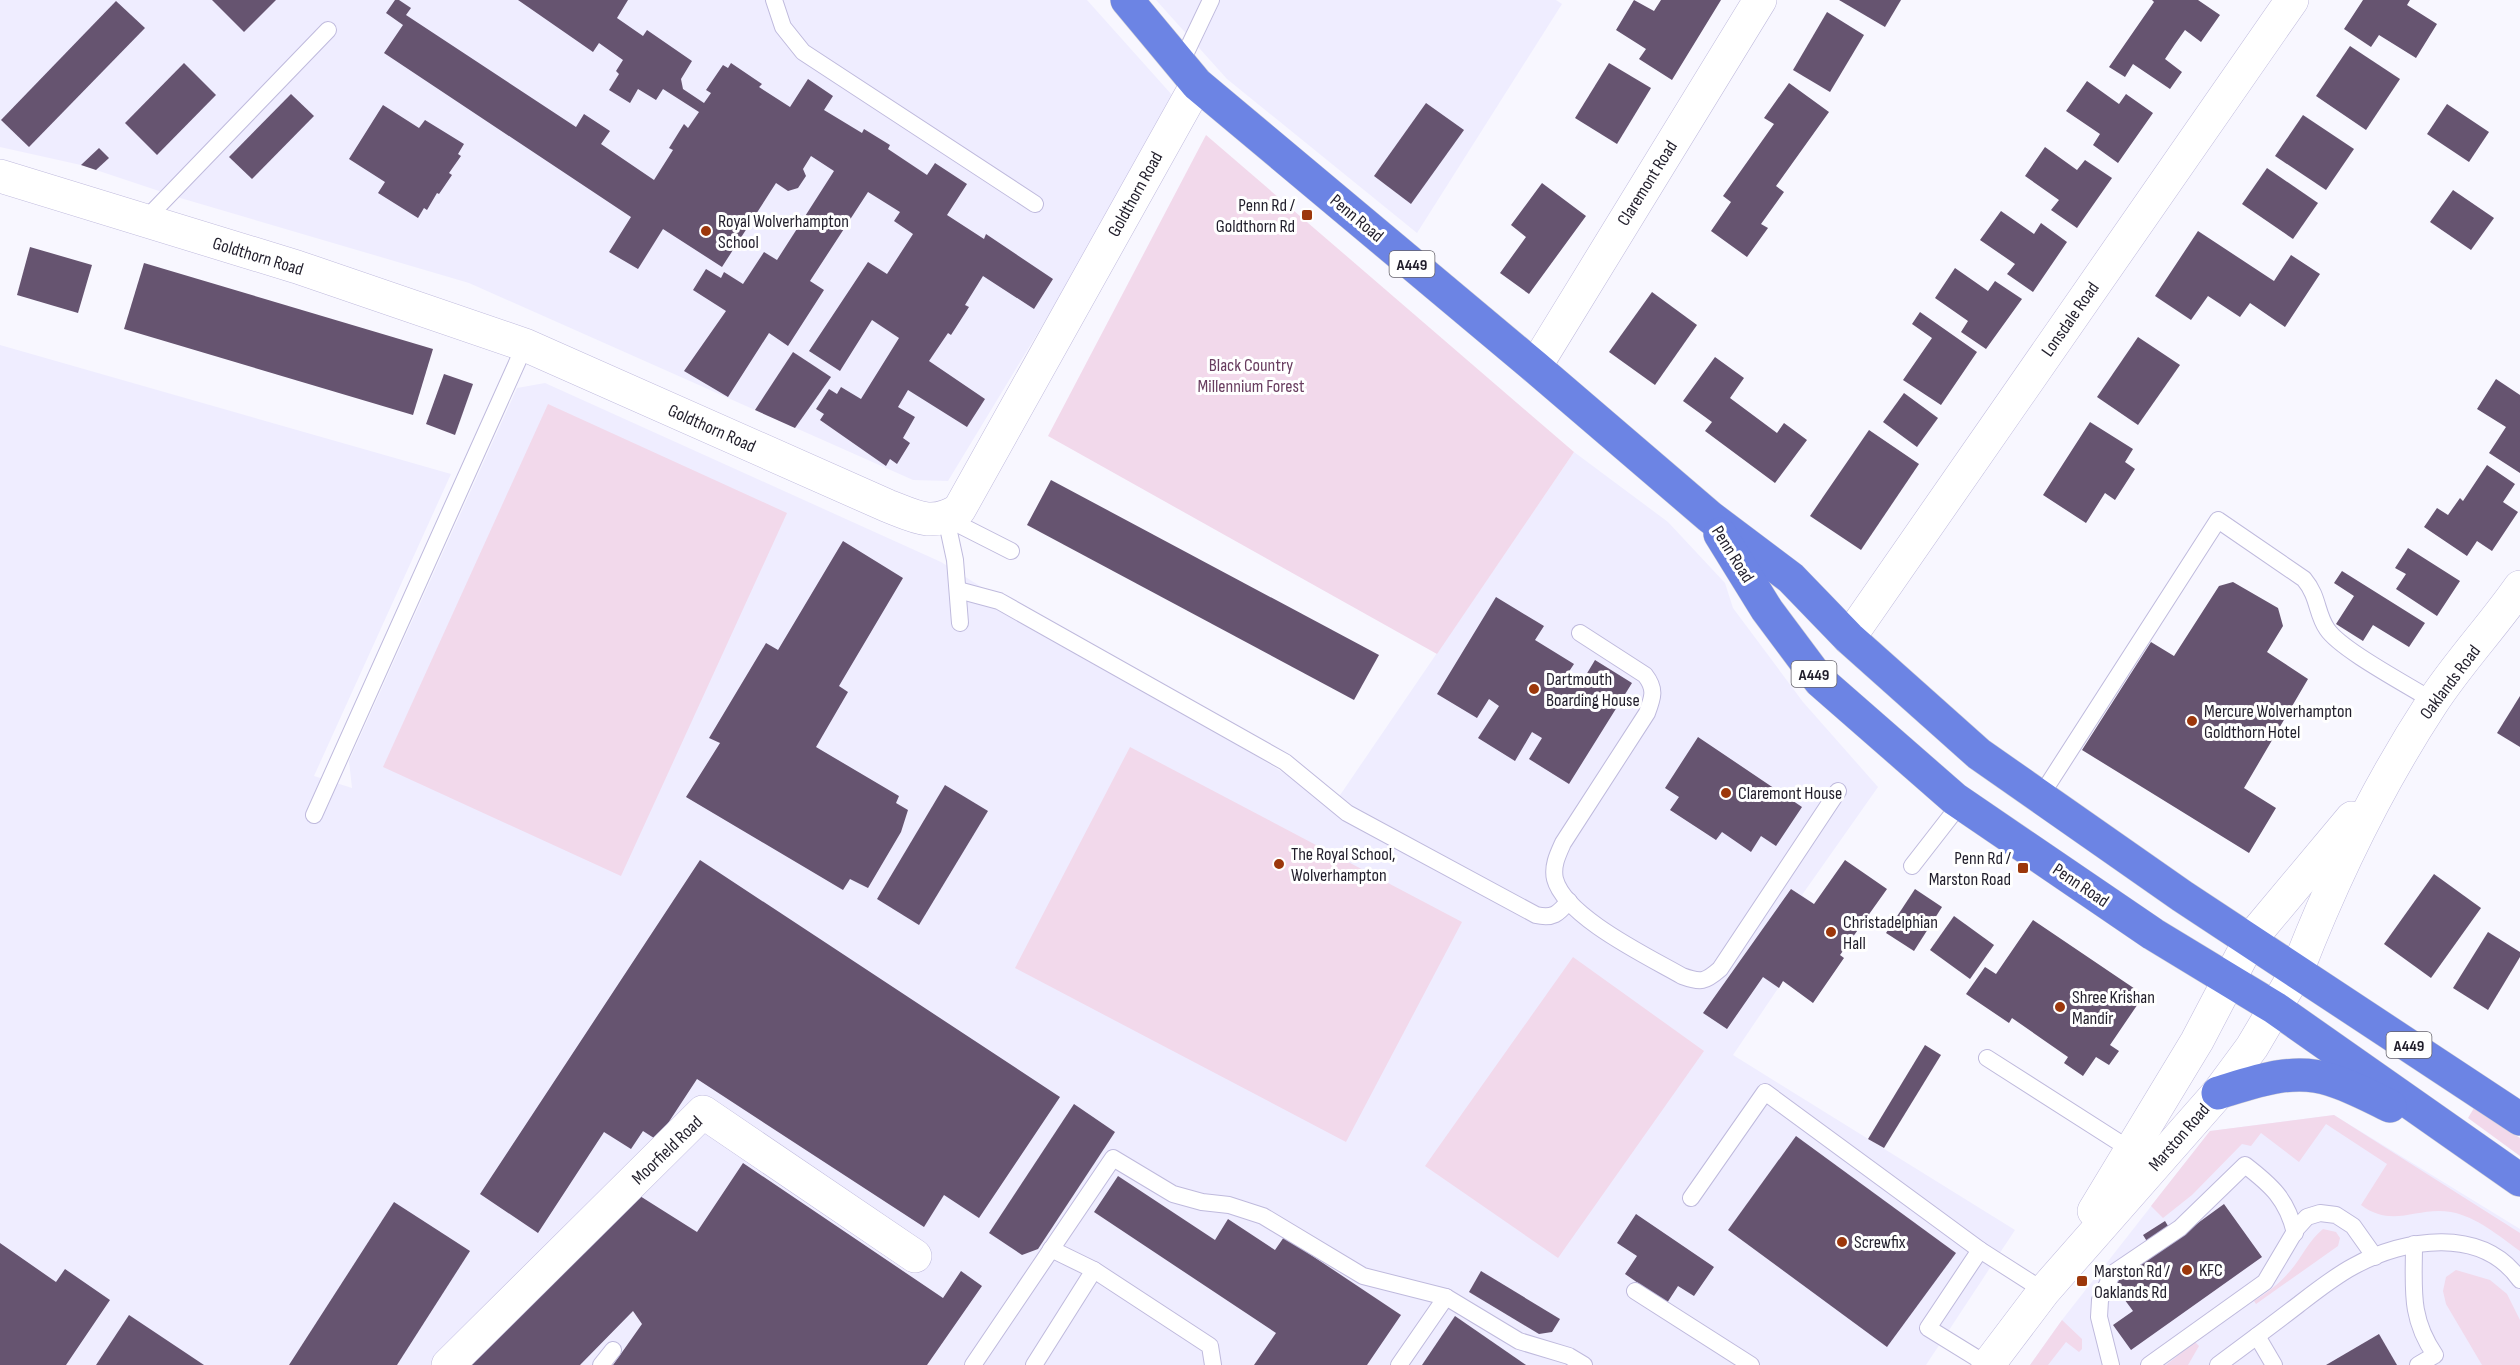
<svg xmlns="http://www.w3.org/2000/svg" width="2520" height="1365" font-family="'Sofia Sans Condensed',sans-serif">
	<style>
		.built { fill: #efedff }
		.green { fill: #f2d9eb }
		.building { fill: #665470 }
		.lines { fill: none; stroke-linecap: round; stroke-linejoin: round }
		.lane-casing { stroke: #bfbadd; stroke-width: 18 }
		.street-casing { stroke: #bfbadd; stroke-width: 34 }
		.secondary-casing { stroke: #bfbadd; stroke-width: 34 }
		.highway-casing { stroke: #d3d2d5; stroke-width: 34 }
		.lane { stroke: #fff; stroke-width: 16 }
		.street { stroke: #fff; stroke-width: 33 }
		.secondary { stroke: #fff; stroke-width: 33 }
		.highway { stroke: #6c84e4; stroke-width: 33 }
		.poi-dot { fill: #9c370b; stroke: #fff; stroke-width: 2 }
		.labels { text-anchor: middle; stroke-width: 6; stroke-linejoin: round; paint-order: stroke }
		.shield { fill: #fff; stroke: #64626b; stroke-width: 1.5 }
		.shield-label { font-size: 16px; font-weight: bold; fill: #211e2b }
		.street-label { font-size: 18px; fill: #211e2b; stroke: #fff }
		.poi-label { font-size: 18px; fill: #211e2b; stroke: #fff; text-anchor: start }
		.park-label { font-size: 18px; fill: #683d5f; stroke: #fff }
	</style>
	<rect width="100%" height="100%" fill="#f8f7ff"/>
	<!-- built -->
	<g class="built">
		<polygon points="0,0 1087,0 1172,95 1094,240 948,481 913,480 469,283 177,197 81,165 0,147"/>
		<polygon points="1156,0 1556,0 1562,4 1417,233 1227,79"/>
		<polygon points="0,345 451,474 314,776 352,788 349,761 517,388 545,383 941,562 1334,804 1574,452 1668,522 1725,583 1733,608 1803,702 1878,787 1802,895 1814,904 1783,981 1733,1055 2015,1230 1926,1365 0,1365"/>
		<polygon points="2334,1115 2520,1229 2520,1365 2030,1365 2062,1320 2210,1131"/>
	</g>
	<!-- green -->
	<g class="green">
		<polygon points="1206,135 1574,452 1437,654 1048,436"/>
		<polygon points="548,404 787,513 621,876 383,767"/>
		<polygon points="1130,747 1462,922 1346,1142 1015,968"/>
		<polygon points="1573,957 1704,1051 1558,1258 1425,1166"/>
		<polygon points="2474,1108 2520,1138 2520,1156 2468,1118"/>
		<path d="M 2334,1115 L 2520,1233 L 2520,1251 C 2499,1236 2477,1217 2451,1212 C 2417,1206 2393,1229 2361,1205 L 2387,1164 L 2326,1124 L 2299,1162 L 2261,1133 L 2251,1146 L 2242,1144 L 2192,1195 L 2163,1218 L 2151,1206 L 2210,1131 Z"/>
		<path d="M 2323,1229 L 2336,1232 L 2340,1238 L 2338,1246 L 2256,1304 L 2254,1301 C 2268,1292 2280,1283 2291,1270 C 2302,1257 2309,1240 2323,1229 Z"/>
		<polygon points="2456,1270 2490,1280 2507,1294 2520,1320 2520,1365 2482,1365 2446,1304 2443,1291 2446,1277"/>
		<polygon points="2062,1320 2082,1339 2082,1349 2079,1352 2066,1342 2048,1365 2030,1365"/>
		<polygon points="2195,1342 2199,1346 2188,1365 2166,1365"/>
	</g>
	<!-- building -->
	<g class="building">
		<polygon points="212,0 276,0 244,32"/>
		<polygon points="395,0 399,0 411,8 406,15 576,127 584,114 610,131 601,144 654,180 673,150 669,148 684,124 688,128 699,112 663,89 656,100 638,89 630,103 609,90 619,74 616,71 623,60 599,43 593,52 518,0 628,0 617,18 643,36 647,30 692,61 681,79 683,89 704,103 711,93 706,90 723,65 728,68 731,63 762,84 759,87 790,107 808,79 833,96 824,110 862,133 864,129 890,145 888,149 927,175 935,163 967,184 947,215 984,239 986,234 1053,279 1034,309 983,276 965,305 969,307 951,335 948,333 929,361 985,399 967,427 908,390 898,407 915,417 903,438 910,443 897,464 890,459 886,466 820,420 824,414 816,409 829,389 837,394 841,387 861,399 899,338 872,320 840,371 809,351 868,262 887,274 913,234 894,221 900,212 868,192 810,281 824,290 788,346 769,333 728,397 684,371 726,311 693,290 706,269 721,278 724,272 743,284 764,252 777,260 834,171 811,156 803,169 806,176 798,188 788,191 776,183 722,267 663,229 638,269 609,252 631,217 384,53 403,25 386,13"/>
		<polygon points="1634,0 1654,11 1661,0 1721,0 1672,80 1639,59 1646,49 1616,30"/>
		<polygon points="1839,0 1901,0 1885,27"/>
		<polygon points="2152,0 2198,0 2220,15 2201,42 2185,30 2175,44 2165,59 2182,72 2170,89 2133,64 2125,77 2109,67 2154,2"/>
		<polygon points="2363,0 2410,0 2407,5 2437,24 2416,58 2379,35 2371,47 2344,29"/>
		<polygon points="116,1 145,28 29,147 1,120"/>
		<polygon points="1827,12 1864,35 1830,92 1793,70"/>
		<polygon points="2350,46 2400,79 2366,130 2316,96"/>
		<polygon points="184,63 216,95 157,155 125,123"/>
		<polygon points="1609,63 1651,88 1617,144 1575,118"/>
		<polygon points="2087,81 2119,104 2126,94 2153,113 2118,163 2093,145 2100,134 2066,111"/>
		<polygon points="1789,83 1829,112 1776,186 1784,192 1761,224 1768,228 1747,257 1711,231 1731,202 1723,196 1774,124 1764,118"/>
		<polygon points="291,94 314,116 252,179 229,157"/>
		<polygon points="1426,103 1464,130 1411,204 1374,176"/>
		<polygon points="2447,104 2489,132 2469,162 2427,134"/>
		<polygon points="383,105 419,128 425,120 464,144 458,154 461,156 449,173 452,175 439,194 437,193 427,210 424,208 418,218 378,193 385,182 349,159"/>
		<polygon points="2303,115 2354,149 2326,190 2275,156"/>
		<polygon points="2045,147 2077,170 2085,160 2112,178 2077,228 2051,210 2059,200 2025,176"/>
		<polygon points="99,148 109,158 96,170 81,165"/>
		<polygon points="2267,168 2318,203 2293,239 2242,204"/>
		<polygon points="1542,183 1586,216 1529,294 1500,273 1526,237 1511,225"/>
		<polygon points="2453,190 2494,218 2471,250 2430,222"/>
		<polygon points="2001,211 2034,234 2041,223 2067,242 2033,292 2007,274 2015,264 1980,240"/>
		<polygon points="2198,231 2274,281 2291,255 2320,274 2285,327 2250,303 2240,317 2208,296 2191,320 2155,296"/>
		<polygon points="30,247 92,265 78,313 17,295"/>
		<polygon points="144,263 433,349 413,415 124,329"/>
		<polygon points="1955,268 1988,291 1995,281 2022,299 1986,349 1961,332 1968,321 1935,298"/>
		<polygon points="1652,292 1697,325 1655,385 1609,352"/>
		<polygon points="1920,312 1977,352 1941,405 1903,380 1932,338 1912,324"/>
		<polygon points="2138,337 2180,365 2138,425 2097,397"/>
		<polygon points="793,352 831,377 795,428 755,410"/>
		<polygon points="1715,357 1744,378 1730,398 1777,433 1784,423 1807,440 1775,483 1705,431 1712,422 1683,401"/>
		<polygon points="444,374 473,384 455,435 426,424"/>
		<polygon points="2496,379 2520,395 2520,473 2489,453 2506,427 2477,409"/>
		<polygon points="1904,393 1938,418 1917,447 1883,422"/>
		<polygon points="2090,422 2133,449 2125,462 2135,469 2115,500 2105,493 2086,523 2043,495"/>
		<polygon points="1869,430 1919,464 1861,550 1810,516"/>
		<polygon points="2487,465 2515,484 2503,502 2518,512 2492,551 2477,541 2467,556 2424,527 2437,508 2448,515 2460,498 2463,501"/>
		<polygon points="1051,480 1379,655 1354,700 1027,525"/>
		<polygon points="843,541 903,578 839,686 848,692 816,747 899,796 896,803 908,810 901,832 868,888 850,879 843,890 686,797 720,743 709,738 766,643 778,650"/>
		<polygon points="2408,548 2460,581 2437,616 2396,589 2406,574 2395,568"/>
		<polygon points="2342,571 2425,623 2409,647 2373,625 2363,641 2336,624 2354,596 2334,583"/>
		<polygon points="2233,582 2278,608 2283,626 2267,652 2308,679 2244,788 2276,808 2249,853 2082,750 2151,642 2174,656 2219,586"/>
		<polygon points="1496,597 1544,626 1535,640 1574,664 1566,676 1580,685 1595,660 1632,683 1569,784 1529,759 1542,738 1532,732 1515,761 1478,738 1499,706 1489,699 1477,718 1437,694"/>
		<polygon points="2520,696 2520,747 2497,733"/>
		<polygon points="1698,737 1802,807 1776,846 1761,836 1751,852 1722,832 1716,840 1670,810 1679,797 1665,788"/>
		<polygon points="945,785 988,811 919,925 877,899"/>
		<polygon points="700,860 1060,1097 979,1218 944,1195 924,1227 697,1079 657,1140 643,1131 631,1149 604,1132 538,1233 480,1194"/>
		<polygon points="1845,860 1887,889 1840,955 1844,958 1813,1003 1783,981 1779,988 1763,977 1727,1029 1703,1013 1791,889 1814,904"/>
		<polygon points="2434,874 2481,908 2431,978 2384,944"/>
		<polygon points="1915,889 1942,907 1914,951 1886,933"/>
		<polygon points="1954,916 1994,945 1970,979 1930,950"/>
		<polygon points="2033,920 2144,995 2110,1045 2119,1051 2109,1065 2096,1057 2083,1076 2064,1063 2068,1057 2012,1018 2009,1023 1966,994 1985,967 1996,974"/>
		<polygon points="2488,932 2520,952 2520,957 2488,1010 2453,988"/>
		<polygon points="1925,1045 1941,1055 1884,1148 1868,1139"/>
		<polygon points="1074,1104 1115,1132 1038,1249 1022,1255 989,1233"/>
		<polygon points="1796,1136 1956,1253 1887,1347 1728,1230"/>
		<polygon points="743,1163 943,1298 961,1271 982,1286 927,1365 613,1365 642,1324 633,1311 580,1365 457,1365 632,1191 697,1232"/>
		<polygon points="1118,1176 1215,1240 1228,1219 1275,1250 1284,1237 1401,1315 1367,1365 1254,1365 1276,1333 1094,1212"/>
		<polygon points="394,1202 470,1251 397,1365 289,1365"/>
		<polygon points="2224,1204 2262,1257 2131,1350 2113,1325 2133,1311 2113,1284 2155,1254 2143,1235 2165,1221 2176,1239"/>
		<polygon points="1636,1214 1714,1267 1694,1296 1678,1286 1667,1303 1625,1274 1637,1256 1617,1243"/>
		<polygon points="0,1243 56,1282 65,1269 110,1300 66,1365 0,1365"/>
		<polygon points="1481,1271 1560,1319 1552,1332 1539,1334 1469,1292"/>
		<polygon points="129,1315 204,1365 96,1365"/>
		<polygon points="1455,1316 1526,1365 1422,1365"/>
		<polygon points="2379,1334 2397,1365 2326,1365"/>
	</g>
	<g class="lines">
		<defs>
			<g id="lane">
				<polyline points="774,0 783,27 803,52 1035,204"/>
				<polyline points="1181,63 1211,0"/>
				<polyline points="143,222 328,30"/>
				<polyline points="946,518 955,560 960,623"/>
				<polyline points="946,518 1011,551"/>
				<path d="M 958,590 L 999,601 L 1285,762 L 1347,813 L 1536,915 C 1553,919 1558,914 1569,901"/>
				<path d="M 1580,633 L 1645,675 C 1656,689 1653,697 1647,713 L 1563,843 C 1558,854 1552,866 1555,879 C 1565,917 1649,957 1682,976 C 1701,983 1705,982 1720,969 L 1838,791"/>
				<path d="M 2040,797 L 2218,520 L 2304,579 C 2319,597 2316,613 2327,629 C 2341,650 2408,685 2433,701"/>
				<polyline points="314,815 525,345"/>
				<polyline points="1912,866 1961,803"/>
				<polyline points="1987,1058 2131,1150"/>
				<polyline points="1691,1198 1765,1092 1980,1250 2044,1291"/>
				<path d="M 2414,1244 C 2414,1288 2409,1317 2435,1355 L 2418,1365"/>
				<polyline points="1051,1249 1094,1270 1210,1346 1213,1365"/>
				<polyline points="1980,1250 1928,1328 1988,1365"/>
				<polyline points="1635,1291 1751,1365"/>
				<polyline points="2257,1336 2274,1365"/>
				<polyline points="601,1365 613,1350"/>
				<polyline points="973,1365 1113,1158 1173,1194 1202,1202 1229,1205 1263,1216 1363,1276 1446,1297"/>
				<polyline points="1034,1365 1094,1270"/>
				<polyline points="1399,1365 1446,1297 1519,1341 1569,1356 1584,1365"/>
				<path d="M 2111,1365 L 2099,1317 L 2100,1300 L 2112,1274 L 2180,1228 L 2245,1165 C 2271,1185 2287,1199 2295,1233"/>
				<polyline points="2149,1365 2265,1282 2297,1228 2307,1217 2320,1213 2336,1215 2353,1226 2375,1257"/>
				<path d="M 2218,1365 C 2245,1345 2272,1325 2298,1305 C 2316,1291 2335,1276 2354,1266 C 2405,1238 2482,1226 2520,1280"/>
			</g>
			<g id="street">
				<path d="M 0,176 L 297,267 L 525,345 L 888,506 C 916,517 932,527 959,510 L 1197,84"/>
				<polyline points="1535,367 1760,0"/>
				<polyline points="1849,638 2292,0"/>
				<polyline points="2250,940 2352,818"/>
				<path d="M 2297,971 C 2333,878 2377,787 2432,703 C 2458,663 2492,627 2520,587"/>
				<polyline points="448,1365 703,1112 915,1256"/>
			</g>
			<g id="secondary">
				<polyline points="2094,1211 2197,1041 2250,940"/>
				<polyline points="1988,1365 2044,1291 2218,1093 2252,1047 2297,971"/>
			</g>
			<g id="highway">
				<polyline points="1127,0 1197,84 1535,367 1710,517 1791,578 1849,638 1979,754 2182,896 2520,1119"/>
				<polyline points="1720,534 1767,610 1820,681 1955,799 2153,934 2275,1008 2520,1180"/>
				<path d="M 2218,1093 C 2254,1082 2293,1067 2331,1080 C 2351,1086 2371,1097 2390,1106"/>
			</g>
		</defs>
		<!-- lane casing -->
		<use href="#lane" class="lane-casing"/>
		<!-- street casing -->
		<use href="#street" class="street-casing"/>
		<!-- secondary casing -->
		<use href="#secondary" class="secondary-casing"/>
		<!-- highway casing -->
		<use href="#highway" class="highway-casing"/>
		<!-- lane -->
		<use href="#lane" class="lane"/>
		<!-- street -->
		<use href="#street" class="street"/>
		<!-- secondary -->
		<use href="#secondary" class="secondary"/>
		<!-- highway -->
		<use href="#highway" class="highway"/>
	</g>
	<!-- markers -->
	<g class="poi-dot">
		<rect x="1301" y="209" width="12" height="12" rx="3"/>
		<circle cx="706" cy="231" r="6"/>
		<circle cx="1534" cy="689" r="6"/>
		<circle cx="2192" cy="721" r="6"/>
		<circle cx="1726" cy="793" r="6"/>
		<circle cx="1279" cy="864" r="6"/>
		<rect x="2017" y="862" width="12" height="12" rx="3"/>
		<circle cx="1831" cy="932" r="6"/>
		<circle cx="2060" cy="1007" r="6"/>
		<circle cx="1842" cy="1242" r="6"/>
		<circle cx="2187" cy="1270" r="6"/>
		<rect x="2076" y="1275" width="12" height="12" rx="3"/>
	</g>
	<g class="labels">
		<!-- shield labels -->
		<g class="shield">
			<rect x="1389.5" y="251" width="45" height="26" rx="4.5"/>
			<rect x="1791.5" y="661" width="45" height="26" rx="4.5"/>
			<rect x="2386.5" y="1032" width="45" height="26" rx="4.5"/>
		</g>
		<g class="shield-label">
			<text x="1412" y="270">A449</text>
			<text x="1814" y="680">A449</text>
			<text x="2409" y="1051">A449</text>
		</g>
		<!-- street labels -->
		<g class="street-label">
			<text transform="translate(1647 183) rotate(-58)" y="6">Claremont Road</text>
			<text transform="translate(1135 194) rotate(-61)" y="6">Goldthorn Road</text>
			<text transform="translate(1357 218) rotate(40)" y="6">Penn Road</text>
			<text transform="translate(258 256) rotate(17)" y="6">Goldthorn Road</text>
			<text transform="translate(2070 319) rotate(-55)" y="6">Lonsdale Road</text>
			<text transform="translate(712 428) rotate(24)" y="6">Goldthorn Road</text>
			<text transform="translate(1733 554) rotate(58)" y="6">Penn Road</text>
			<text transform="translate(2450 682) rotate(-53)" y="6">Oaklands Road</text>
			<text transform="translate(2081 885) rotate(34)" y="6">Penn Road</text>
			<text transform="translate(2179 1137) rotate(-49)" y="6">Marston Road</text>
			<text transform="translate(667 1150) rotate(-44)" y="6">Moorfield Road</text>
		</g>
		<!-- poi labels -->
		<g class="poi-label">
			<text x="1295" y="211" text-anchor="end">Penn Rd /<tspan x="1295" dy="21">Goldthorn Rd</tspan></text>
			<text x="718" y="227">Royal Wolverhampton<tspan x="718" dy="21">School</tspan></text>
			<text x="1546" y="685">Dartmouth<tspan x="1546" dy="21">Boarding House</tspan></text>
			<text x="2204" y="717">Mercure Wolverhampton<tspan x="2204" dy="21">Goldthorn Hotel</tspan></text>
			<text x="1738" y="799">Claremont House</text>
			<text x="1291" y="860">The Royal School,<tspan x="1291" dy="21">Wolverhampton</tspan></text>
			<text x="2011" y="864" text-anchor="end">Penn Rd /<tspan x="2011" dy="21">Marston Road</tspan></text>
			<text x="1843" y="928">Christadelphian<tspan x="1843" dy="21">Hall</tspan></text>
			<text x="2072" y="1003">Shree Krishan<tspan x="2072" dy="21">Mandir</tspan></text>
			<text x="1854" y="1248">Screwfix</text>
			<text x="2199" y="1276">KFC</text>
			<text x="2094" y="1277">Marston Rd /<tspan x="2094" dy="21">Oaklands Rd</tspan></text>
		</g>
		<!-- park labels -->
		<g class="park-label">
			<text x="1251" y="371">Black Country<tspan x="1251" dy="21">Millennium Forest</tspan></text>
		</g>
	</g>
</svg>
